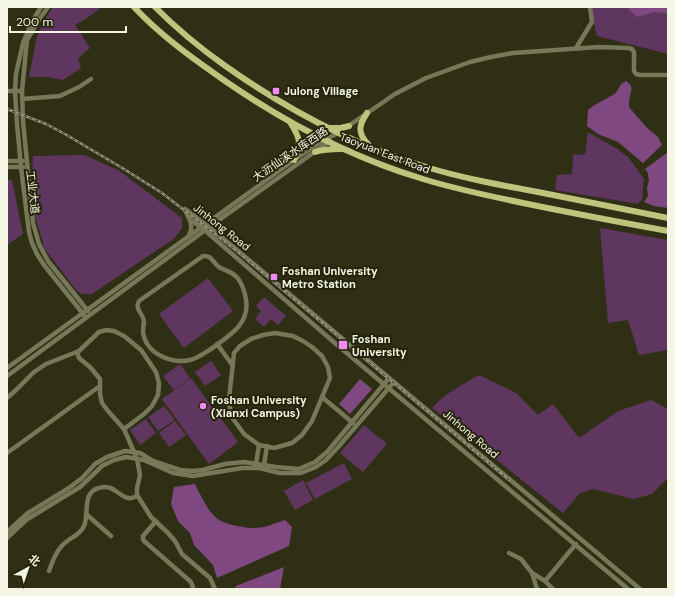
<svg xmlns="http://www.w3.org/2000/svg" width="675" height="596" font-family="'DM Sans','Noto Sans SC',sans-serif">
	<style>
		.green { fill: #5f365f }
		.forest { fill: #804880 }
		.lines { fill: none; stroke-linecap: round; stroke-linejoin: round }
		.minor { stroke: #767857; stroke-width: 4.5 }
		.major { stroke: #bfc37c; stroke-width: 6 }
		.rail-casing { stroke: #92937e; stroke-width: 2.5 }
		.rail { stroke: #24250b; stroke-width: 1; stroke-dasharray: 3; stroke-linecap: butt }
		.poi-dot { fill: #f28af3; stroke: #24250b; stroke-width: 1.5 }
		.labels { text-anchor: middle; stroke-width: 4; stroke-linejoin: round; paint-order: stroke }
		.poi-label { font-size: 11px; font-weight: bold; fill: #f4f5e5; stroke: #24250b; text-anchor: start }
		.street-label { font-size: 11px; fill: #f4f5e5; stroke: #24250b }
	</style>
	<rect width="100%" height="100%" fill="#2e2f15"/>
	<!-- green -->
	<g class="green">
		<polygon points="53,7 102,7 90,16 75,25 90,48 78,58 81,68 63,80 48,77 29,77 37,36 45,19"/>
		<polygon points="590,7 668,7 668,54 597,36"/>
		<polygon points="588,132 596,137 616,148 628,157 637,169 644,179 642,199 638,204 555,190 557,175 572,174 573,155 585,154"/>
		<polygon points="84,155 118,170 182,218 182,228 175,238 92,294 82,294 76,290 44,248 42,239 33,210 32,197 34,186 32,172 33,156"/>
		<polygon points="7,180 12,180 23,234 7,245"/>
		<polygon points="600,228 668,240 668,350 639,355 628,320 608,323"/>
		<polygon points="208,278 233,311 184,348 159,314"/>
		<polygon points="264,297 286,316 278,325 271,319 264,327 255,319 261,311 256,306"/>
		<polygon points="211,361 221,375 205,386 195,372"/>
		<polygon points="180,364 190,378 174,390 163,376"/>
		<path d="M 479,375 L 516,393 L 538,415 L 553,404 L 579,438 L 618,411 L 651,400 L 668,409 L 668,478 L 652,494 L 634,499 L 593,489 L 580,493 L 563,513 L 432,408 C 443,394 464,384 479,375 Z"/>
		<polygon points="191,378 238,442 209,464 162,399"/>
		<polygon points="164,406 175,420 158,431 148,417"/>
		<polygon points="146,419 156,433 140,445 130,430"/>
		<polygon points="175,421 186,435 169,447 159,433"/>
		<polygon points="364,425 387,444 363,472 340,453"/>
		<polygon points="344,463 352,479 315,499 306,483"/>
		<polygon points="303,480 313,500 295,510 284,491"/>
	</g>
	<!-- forest -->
	<g class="forest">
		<polygon points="628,7 668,7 668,13 654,12 637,17 629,10"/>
		<path d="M 626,81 C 633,86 632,88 630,96 C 629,100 629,104 629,107 L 647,128 L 658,137 L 662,145 L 643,163 L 618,142 L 598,134 L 587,126 L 588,110 L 593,106 L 616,93 L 621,84 Z"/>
		<polygon points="668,152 668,208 654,206 644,202 648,196 647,188 649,180 648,173 645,169"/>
		<polygon points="360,379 372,389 350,414 339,404"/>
		<path d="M 195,484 C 200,494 209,514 219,520 C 226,524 247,529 255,528 C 265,528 275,523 285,520 L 292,527 L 289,546 L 217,578 L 213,565 L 194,545 L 190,533 L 178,521 L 171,504 L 174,487 Z"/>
		<polygon points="284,567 280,589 235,589 236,586"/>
	</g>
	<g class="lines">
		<!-- minor -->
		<g class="minor">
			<polyline points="41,7 32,22 23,43 16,74 15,91 17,124 21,167 29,232 32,243 37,254 44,265 84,315"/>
			<polyline points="48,7 38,21 27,40 22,91 23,121 33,223 39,244 48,261 88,311"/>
			<polyline points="576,48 592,22 590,7"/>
			<polyline points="7,91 22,91"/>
			<polyline points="22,99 60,96 79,87 91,79"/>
			<polyline points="347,127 395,94 426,78 470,62 491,57 513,53 599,47 628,48 632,49 634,52 634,71 636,74 640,75 668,75"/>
			<polyline points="7,161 23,161"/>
			<polyline points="7,167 23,167"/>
			<polyline points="185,209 206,224 218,234 640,589"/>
			<polyline points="185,210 190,220 201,227 336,344 628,589"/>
			<path d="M 189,235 C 192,230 192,226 190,220"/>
			<path d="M 203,256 C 212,255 213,263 219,267 C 227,272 233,271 239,280 C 243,286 245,293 246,300 C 250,323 230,335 214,347 C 206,352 199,358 190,360 C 171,364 146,354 143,332 C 143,329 143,326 144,323 C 144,313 134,310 139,301 Z"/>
			<polygon points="275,333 293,336 303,341 312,347 322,356 328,367 330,378 312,421 302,435 292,443 274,448 259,445 244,434 231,416 229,399 234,353 240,346 251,339 263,335"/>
			<polyline points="217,344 233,366"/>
			<polyline points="77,352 79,358 90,367 100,379 100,394 102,403 108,411 124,429 137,459 140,475 137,488 137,495 151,517 168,533 175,541 182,554 210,578 215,589"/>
			<polyline points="7,368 294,160 324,140 340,132"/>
			<polyline points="7,376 219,220 330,141"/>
			<polyline points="322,397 353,423"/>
			<polyline points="7,398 16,390 34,372 46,364 79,351 99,332 106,330 114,331 124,336 141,350 156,372 159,383 158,395 152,406 144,414 124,429"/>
			<polyline points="7,453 100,386"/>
			<polyline points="257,465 256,464 259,445"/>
			<polyline points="262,467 264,465 267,446"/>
			<polyline points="86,514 111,536"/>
			<polyline points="156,521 143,536 143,539 144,541 191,582 193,587 192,589"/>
			<polyline points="7,532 28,513 69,488 82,478 95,464 107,457 125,451 140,453 153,461 180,470 192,471 203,470 225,464 244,462 276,467 299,469 315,462 327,452 389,378"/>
			<polyline points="7,538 26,520 80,487 102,466 114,460 126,457 144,460 173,473 193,476 242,468 259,468 280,473 301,473 316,467 326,460 339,446 394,382"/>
			<polyline points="509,553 521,559 532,573 545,581 553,589"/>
			<path d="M 49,571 C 53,560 57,549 66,542 C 73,536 80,535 84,526 C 90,512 80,489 104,487 C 114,486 119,496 128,498 C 131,499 135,497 137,496"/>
			<polyline points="532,573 537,589"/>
			<polyline points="545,581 576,544"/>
		</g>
		<!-- major -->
		<g class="major">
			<path d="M 134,7 C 162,37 195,60 228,83 C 288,124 353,158 423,179 C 455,189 489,196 523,203 C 571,213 619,222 668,231"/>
			<path d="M 155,7 C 176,28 200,48 224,65 C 286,109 353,145 426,167 C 462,178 500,185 538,192 C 581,201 625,209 668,218"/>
			<path d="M 367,113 C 359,125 357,133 368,144"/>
			<path d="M 290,122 C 300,138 302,143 294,160"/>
			<polyline points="331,128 341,128 349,126"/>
			<path d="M 315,152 C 324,149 332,149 341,149"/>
		</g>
		<defs>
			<polyline id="rail" points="7,109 46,124 65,134 124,169 162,193 238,252 509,480"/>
		</defs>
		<!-- rail casing -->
		<use href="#rail" class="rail-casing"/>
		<!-- rail -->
		<use href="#rail" class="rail"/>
	</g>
	<!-- markers -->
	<g class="poi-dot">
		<rect x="272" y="87" width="8" height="8" rx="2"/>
		<rect x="270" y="273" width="8" height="8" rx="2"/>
		<rect x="338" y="340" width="10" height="10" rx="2"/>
		<circle cx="203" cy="406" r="4"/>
	</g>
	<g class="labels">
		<!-- poi labels -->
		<g class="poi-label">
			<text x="284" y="95">Julong Village</text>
			<text x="282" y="275">Foshan University<tspan x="282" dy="13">Metro Station</tspan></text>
			<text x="352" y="343">Foshan<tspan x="352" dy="13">University</tspan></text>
			<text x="211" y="404">Foshan University<tspan x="211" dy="13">(Xianxi Campus)</tspan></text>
		</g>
		<!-- street labels -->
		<g class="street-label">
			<text transform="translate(385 153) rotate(21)" y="4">Taoyuan East Road</text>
			<text transform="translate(290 154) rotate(-34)" y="4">大沥仙溪水库西路</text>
			<text transform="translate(33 192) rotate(83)" y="4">工业大道</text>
			<text transform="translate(222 227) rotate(38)" y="4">Jinhong Road</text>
			<text transform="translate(471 434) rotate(40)" y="4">Jinhong Road</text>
		</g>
	</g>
	<!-- border -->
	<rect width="675" height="596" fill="none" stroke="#f4f5e5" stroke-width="16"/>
	<!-- north arrow -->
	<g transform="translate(28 568) rotate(40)" stroke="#24250b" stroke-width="3" paint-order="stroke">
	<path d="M0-3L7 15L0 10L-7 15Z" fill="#f4f5e5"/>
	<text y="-6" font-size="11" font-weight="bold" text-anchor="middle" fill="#f4f5e5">北</text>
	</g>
	<!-- scale -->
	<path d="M10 26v6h116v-6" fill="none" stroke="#f4f5e5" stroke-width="2"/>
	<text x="16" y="26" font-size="12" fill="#f4f5e5" stroke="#24250b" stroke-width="3" paint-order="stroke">200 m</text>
</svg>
